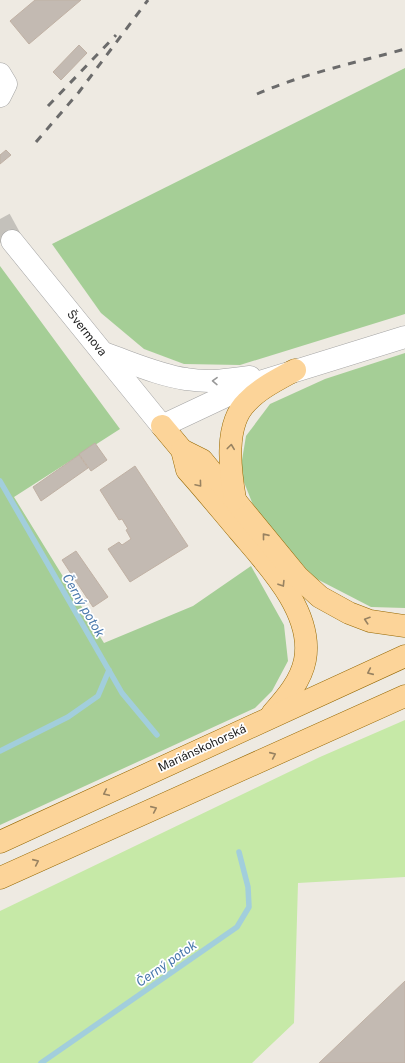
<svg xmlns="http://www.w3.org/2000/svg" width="405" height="1063" font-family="'Public Sans',sans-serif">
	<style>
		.grass { fill: #c6e9a7 }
		.forest { fill: #a5ce96 }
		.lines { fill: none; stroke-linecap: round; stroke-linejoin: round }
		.stream { stroke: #a2cedc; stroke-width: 5.5 }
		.building { fill: #c3bab2; stroke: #c0b1a4 }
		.minor-tunnel { stroke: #c4c1bb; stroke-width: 22; stroke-dasharray: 22 11; stroke-linecap: butt }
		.minor-casing { stroke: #a4a4a4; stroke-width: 23 }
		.major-casing { stroke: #956700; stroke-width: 23 }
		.minor { stroke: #fff; stroke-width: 22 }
		.major { stroke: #fcd499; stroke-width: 22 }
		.rail { stroke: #6b6b6b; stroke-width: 3; stroke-dasharray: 8 8; stroke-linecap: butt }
		.oneway { stroke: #999 }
		.oneway2 { stroke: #988261 }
		.labels { text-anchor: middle; stroke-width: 3.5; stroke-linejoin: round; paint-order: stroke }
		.street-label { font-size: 12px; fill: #1d1d1d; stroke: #fff }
		.water-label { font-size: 13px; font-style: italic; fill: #4978ac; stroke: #fff }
	</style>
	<rect width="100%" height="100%" fill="#eeeae2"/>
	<!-- grass -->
	<polygon class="grass" points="405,720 405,877 298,883 294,1023 252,1063 0,1063 0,911 320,757"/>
	<!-- forest -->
	<g class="forest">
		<polygon points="405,68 405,314 240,365 184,364 144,349 101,313 52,244"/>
		<polygon points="0,266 120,429 14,497 104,643 193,606 251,566 284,625 288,661 272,691 255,708 0,825"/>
		<polygon points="405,353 405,608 371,607 313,577 255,510 240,472 246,436 270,404 325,379"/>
	</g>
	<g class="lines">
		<!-- stream -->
		<g class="stream">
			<polyline points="0,481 122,693 157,735"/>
			<polyline points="0,751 68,717 98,696 109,670"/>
			<polyline points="41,1063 237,927 249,907 248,887 239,852"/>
		</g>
	</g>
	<!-- building -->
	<g class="building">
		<polygon points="35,0 81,0 29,44 10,21"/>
		<polygon points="79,45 87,53 61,80 53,72"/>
		<polygon points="6,150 11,155 0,164 0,155"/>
		<polygon points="95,443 107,460 91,471 79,454"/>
		<polygon points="79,455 88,468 41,501 33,487"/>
		<polygon points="135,466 188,546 130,582 108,549 119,542 122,545 131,539 126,530 128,529 122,519 119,520 100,490"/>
		<polygon points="76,551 108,597 93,607 62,560"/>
		<polygon points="405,981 405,1063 319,1063"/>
	</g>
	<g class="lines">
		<!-- minor-tunnel -->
		<polyline class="minor-tunnel" points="0,219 12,241"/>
		<defs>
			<g id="minor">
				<polyline points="0,74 6,84 0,96"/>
				<polyline points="12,241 162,426 247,386 405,337"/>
				<path d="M 103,353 C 130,362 158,375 186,379 C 208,383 229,380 250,377"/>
			</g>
			<g id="major">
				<path d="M 162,426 L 182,450 L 187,470 C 205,490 222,511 239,531 C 267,564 314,612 305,660 C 301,681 286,698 272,714"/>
				<polyline points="182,450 202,460 298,577 320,597 349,613 370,621 405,626"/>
				<path d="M 235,499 C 230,470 224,424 247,402 C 260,388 279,379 295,370"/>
				<polyline points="0,842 405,656"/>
				<polyline points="0,878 405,696"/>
			</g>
		</defs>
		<!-- minor casing -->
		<use href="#minor" class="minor-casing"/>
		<!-- major casing -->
		<use href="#major" class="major-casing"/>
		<!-- minor -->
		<use href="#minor" class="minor"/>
		<!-- major -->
		<use href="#major" class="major"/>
		<!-- rail -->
		<g class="rail">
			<path d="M 257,94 C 305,73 355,63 405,49"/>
			<polyline points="48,106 116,35"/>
			<polyline points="36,142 79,92 148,0"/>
		</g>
	</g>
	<!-- one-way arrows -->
	<defs><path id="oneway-chevron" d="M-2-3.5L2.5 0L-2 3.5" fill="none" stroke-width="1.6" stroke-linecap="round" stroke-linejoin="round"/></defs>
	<use class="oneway" href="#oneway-chevron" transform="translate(215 381) rotate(-179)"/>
	<g class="oneway2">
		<use href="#oneway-chevron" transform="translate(231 447) rotate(-83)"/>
		<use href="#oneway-chevron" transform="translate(199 484) rotate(50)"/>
		<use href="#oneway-chevron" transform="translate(265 536) rotate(-129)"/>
		<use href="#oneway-chevron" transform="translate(282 584) rotate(58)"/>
		<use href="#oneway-chevron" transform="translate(367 620) rotate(-162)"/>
		<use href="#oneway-chevron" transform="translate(370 672) rotate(156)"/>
		<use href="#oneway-chevron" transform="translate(273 755) rotate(-24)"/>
		<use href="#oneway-chevron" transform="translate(106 793) rotate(155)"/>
		<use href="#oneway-chevron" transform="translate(154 809) rotate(-24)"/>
		<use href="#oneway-chevron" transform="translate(36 862) rotate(-24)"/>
	</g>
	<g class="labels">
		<!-- street labels -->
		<g class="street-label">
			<text transform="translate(87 333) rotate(51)" y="4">Švermova</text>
			<text transform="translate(202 748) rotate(-25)" y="4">Mariánskohorská</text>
		</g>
		<!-- water labels -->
		<g class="water-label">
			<text transform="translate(84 605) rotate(60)" y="5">Černý potok</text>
			<text transform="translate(166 963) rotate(-35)" y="5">Černý potok</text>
		</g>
	</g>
</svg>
